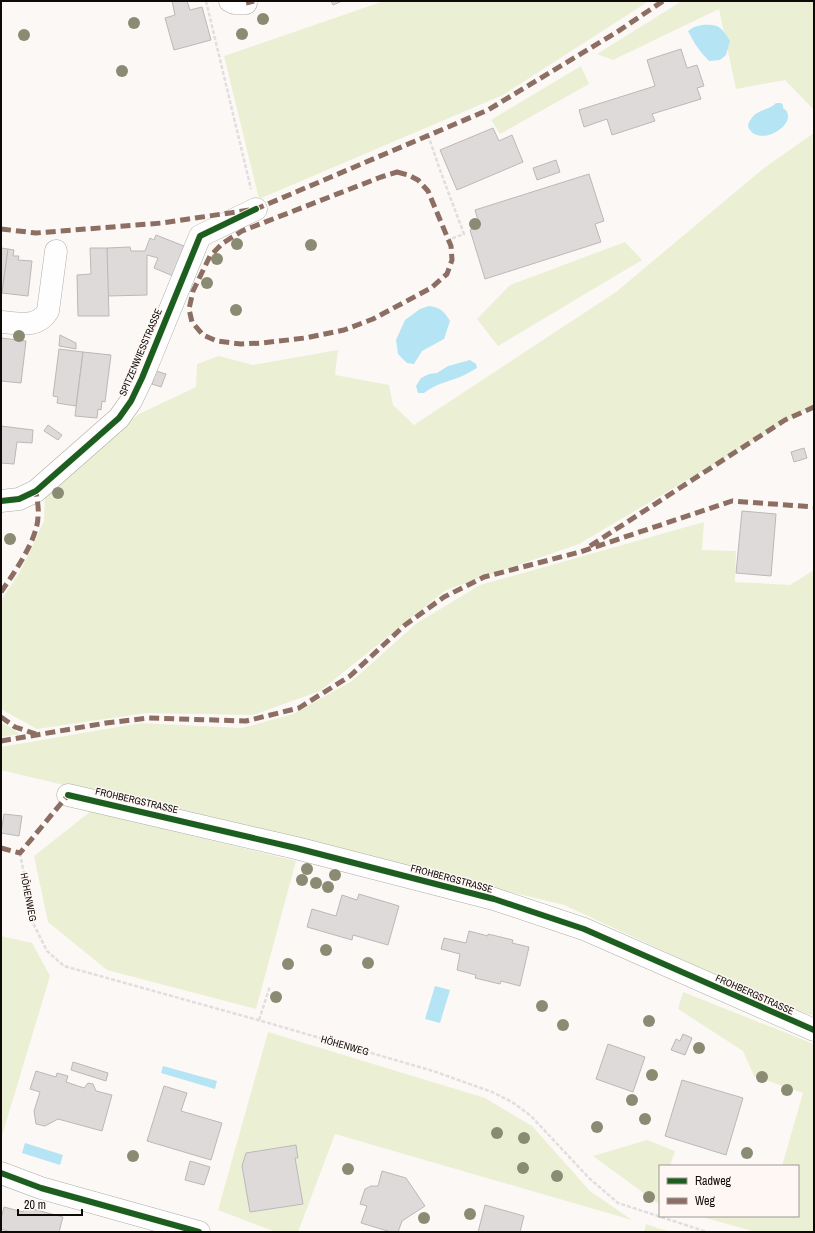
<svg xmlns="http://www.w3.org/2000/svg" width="815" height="1233" font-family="'Archivo Narrow',sans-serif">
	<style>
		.green { fill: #ebf0d4 }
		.water { fill: #b5e4f4 }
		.building { fill: #dedada; stroke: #bcb8b9 }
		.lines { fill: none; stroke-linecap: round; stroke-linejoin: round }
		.minor-casing { stroke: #b0aba9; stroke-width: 23 }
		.path { stroke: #e0dede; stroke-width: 2.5; stroke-dasharray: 4 2; stroke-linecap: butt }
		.minor { stroke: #fffefe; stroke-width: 22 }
		.quiet { stroke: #8d6e63; stroke-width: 5; stroke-dasharray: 10 5; stroke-linecap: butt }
		.cycleway-casing { stroke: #fef7f4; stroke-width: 8 }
		.cycleway { stroke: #1b5e20; stroke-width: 6 }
		.tree { fill: #898c73 }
		.labels { text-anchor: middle; stroke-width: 3; stroke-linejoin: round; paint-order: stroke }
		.street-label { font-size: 10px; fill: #0f0a08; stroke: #fef7f4 }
	</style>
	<rect width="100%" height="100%" fill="#fcf8f6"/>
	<!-- green -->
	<g class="green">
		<polygon points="384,1 649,1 503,95 259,199 224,56"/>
		<polygon points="682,1 814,1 814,110 785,80 736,89 719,9 613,60 597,54"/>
		<polygon points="581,66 589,84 500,134 491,120"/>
		<polygon points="814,133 814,405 579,544 446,590 320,691 253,715 146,713 37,729 1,709 1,600 20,572 44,521 45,495 73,465 139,414 196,387 197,364 219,356 253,365 338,350 335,375 389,385 393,405 414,425 616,292 764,168"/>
		<polygon points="625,242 642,260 498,346 477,319 510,285"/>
		<polygon points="704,522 702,550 736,551 735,582 790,585 814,570 814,1016 776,1003 564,905 1,770 1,747 141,723 242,728 293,714 352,681 417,623 480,585"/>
		<polygon points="1,722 20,734 1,737"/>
		<polygon points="91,811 296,861 256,1009 107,970 48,922 34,856"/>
		<polygon points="1,936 32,943 50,976 1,1139"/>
		<polygon points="683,992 814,1044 814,1232 756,1232 699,1216 798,1216 798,1166 782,1166 803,1093 754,1076 743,1051 678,1009"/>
		<polygon points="268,1032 485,1098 532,1126 590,1191 632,1220 335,1134 298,1232 276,1232 218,1210"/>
		<polygon points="647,1140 675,1151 670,1166 660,1166 660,1205 593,1156"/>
		<polygon points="646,1224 670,1232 644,1232"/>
	</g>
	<!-- water -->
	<g class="water">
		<path d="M 702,25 C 719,24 721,27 730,41 L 726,55 L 720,60 L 709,61 C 700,52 694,43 688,31 L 694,27 Z"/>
		<path d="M 776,103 L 781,103 L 783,105 L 783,108 C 802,120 763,148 750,130 C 747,127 748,123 751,119 C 757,109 770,110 776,103 Z"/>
		<path d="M 429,306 C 441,308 444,311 450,321 L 444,339 L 422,351 L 414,364 L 407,363 L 398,354 L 396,340 L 405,320 L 420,309 Z"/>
		<path d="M 470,360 L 476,364 L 477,368 C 471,371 465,375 460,377 C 447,382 435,384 424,393 L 418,393 L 416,386 L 421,378 L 429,374 L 437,373 L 448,366 Z"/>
		<polygon points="435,986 450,990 440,1023 425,1019"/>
		<polygon points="163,1066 217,1081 215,1089 161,1073"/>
		<polygon points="25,1143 63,1155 60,1165 22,1153"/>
	</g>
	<!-- building -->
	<g class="building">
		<polygon points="172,1 187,1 190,10 202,7 211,40 174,50 165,18 175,15"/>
		<polygon points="331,1 342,1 333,5"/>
		<polygon points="681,49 687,68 697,65 704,86 697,88 701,99 652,114 655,121 612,135 607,119 584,127 579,110 655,86 647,60"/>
		<polygon points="493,128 499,141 512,135 523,162 457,190 440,150"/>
		<polygon points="556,160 560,172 537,180 533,168"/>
		<polygon points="589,174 604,221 595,224 601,242 485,279 470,230 480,227 475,210"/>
		<polygon points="156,235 184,246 173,276 154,268 158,258 147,255 147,295 108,296 107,248 130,247 131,251 145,251 150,238 154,240"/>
		<polygon points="1,248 8,249 2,293 1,293"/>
		<polygon points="90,248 107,248 109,316 78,316 77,275 91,274"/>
		<polygon points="8,249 14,250 13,256 19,256 18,260 32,261 28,296 2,293"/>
		<polygon points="60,335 76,343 76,349 59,346"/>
		<polygon points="1,338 26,341 21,383 1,381"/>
		<polygon points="59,349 83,352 76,406 57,403 58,397 53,396"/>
		<polygon points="83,352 111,355 105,402 102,401 101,410 98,409 97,418 75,416"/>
		<polygon points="156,371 166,374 161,387 152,384"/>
		<polygon points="48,425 62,435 58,440 44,431"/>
		<polygon points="1,426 33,430 32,443 17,442 14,464 1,463"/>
		<polygon points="804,448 807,458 794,462 791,452"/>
		<polygon points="742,511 776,514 771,576 736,573"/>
		<polygon points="4,814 22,816 19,836 1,833"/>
		<polygon points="359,894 399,906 388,945 353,935 352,940 307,927 312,909 336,916 342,895 357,900"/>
		<polygon points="469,931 488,936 488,934 513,940 512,943 529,947 520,986 501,981 500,984 475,978 476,975 457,970 460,954 441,949 444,938 466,943"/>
		<polygon points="683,1034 692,1038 685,1055 671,1050 676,1039 680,1041"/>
		<polygon points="608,1044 645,1057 633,1092 596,1079"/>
		<polygon points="73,1062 108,1073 106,1081 71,1070"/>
		<polygon points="36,1071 56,1077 57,1073 68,1076 66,1082 84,1088 88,1083 93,1084 96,1091 112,1095 102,1131 58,1119 45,1126 36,1124 34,1111 40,1092 30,1089"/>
		<polygon points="682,1080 743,1098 726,1155 665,1136"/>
		<polygon points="164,1086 187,1093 181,1111 222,1123 211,1160 147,1141"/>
		<polygon points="296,1145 298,1158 295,1158 303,1204 250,1212 242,1166 246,1153"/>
		<polygon points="190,1161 210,1167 204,1185 185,1180"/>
		<polygon points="382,1171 406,1178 425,1206 402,1221 398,1232 391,1232 361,1223 367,1206 360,1204 365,1189 371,1186 378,1186"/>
		<polygon points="485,1205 524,1216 520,1232 478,1232"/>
		<polygon points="4,1207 23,1212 25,1207 63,1217 59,1232 10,1232 1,1229 1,1219"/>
	</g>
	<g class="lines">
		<defs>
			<g id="minor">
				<polyline points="230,1 234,3 246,3"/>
				<path d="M 1,322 C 19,323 37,329 48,311 L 56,251"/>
				<polyline points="1,501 19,499 36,491 119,418 131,401 142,378 200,236 256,209"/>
				<polyline points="68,795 296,848 494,899 584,929 814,1030"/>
				<polyline points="1,1173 41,1188 199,1232"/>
			</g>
		</defs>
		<!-- minor casing -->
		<use href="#minor" class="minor-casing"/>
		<!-- path -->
		<g class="path">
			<polyline points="206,1 251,189"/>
			<polyline points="428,135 440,170 464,234 448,240"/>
			<polyline points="20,853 34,925 47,951 64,966 265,1022 433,1071 492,1092 512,1102 531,1116 589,1178 618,1203 707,1232"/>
			<polyline points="259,1020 270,986"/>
		</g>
		<!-- minor -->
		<use href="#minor" class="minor"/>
		<!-- quiet -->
		<g class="quiet">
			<polyline points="246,3 254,1"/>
			<polygon points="397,172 408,175 418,180 428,191 451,246 452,260 447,274 431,288 373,319 344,330 305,338 262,343 241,344 217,341 203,335 192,322 189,309 193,291 210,256 223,243 242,231 381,177"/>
			<polyline points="1,229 36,233 162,223 256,209 488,110 617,32 663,1"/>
			<polyline points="590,546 785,420 814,407"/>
			<path d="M 1,592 C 14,573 38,539 38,516 C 39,508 37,499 36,491"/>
			<polyline points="1,717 15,727 36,734"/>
			<polyline points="1,741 106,723 149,718 246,721 299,708 350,676 405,625 444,597 484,577 580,552 732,501 814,507"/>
			<polyline points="1,848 20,853 68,795"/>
		</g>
		<defs>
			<g id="cycleway">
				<polyline points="1,501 19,499 36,491 119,418 131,401 142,378 200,236 256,209"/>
				<polyline points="68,795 296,848 494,899 584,929 814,1030"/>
				<polyline points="1,1173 41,1188 199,1232"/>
			</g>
		</defs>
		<!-- cycleway casing -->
		<use href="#cycleway" class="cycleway-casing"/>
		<!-- cycleway -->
		<use href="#cycleway" class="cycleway"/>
	</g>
	<!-- trees -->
	<g class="tree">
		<circle cx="263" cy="19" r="6"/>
		<circle cx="134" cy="23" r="6"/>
		<circle cx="242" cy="34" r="6"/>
		<circle cx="24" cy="35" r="6"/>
		<circle cx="122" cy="71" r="6"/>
		<circle cx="475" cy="224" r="6"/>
		<circle cx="237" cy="244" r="6"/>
		<circle cx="311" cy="245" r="6"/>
		<circle cx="217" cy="259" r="6"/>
		<circle cx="207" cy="283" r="6"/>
		<circle cx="236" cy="310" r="6"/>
		<circle cx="19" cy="336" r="6"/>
		<circle cx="58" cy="493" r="6"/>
		<circle cx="10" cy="539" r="6"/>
		<circle cx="307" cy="869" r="6"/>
		<circle cx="335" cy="875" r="6"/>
		<circle cx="302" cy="880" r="6"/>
		<circle cx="316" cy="883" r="6"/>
		<circle cx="328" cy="887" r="6"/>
		<circle cx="326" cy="950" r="6"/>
		<circle cx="368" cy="963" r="6"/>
		<circle cx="288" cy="964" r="6"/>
		<circle cx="276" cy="997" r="6"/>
		<circle cx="542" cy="1006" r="6"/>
		<circle cx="649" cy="1021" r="6"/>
		<circle cx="563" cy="1025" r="6"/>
		<circle cx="699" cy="1048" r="6"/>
		<circle cx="652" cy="1075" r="6"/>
		<circle cx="762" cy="1077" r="6"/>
		<circle cx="787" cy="1090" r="6"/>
		<circle cx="632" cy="1100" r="6"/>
		<circle cx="645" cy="1119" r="6"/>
		<circle cx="597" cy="1127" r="6"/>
		<circle cx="497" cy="1133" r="6"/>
		<circle cx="524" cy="1138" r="6"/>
		<circle cx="747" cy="1153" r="6"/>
		<circle cx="133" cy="1156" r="6"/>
		<circle cx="523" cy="1168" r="6"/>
		<circle cx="348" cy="1169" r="6"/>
		<circle cx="557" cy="1176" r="6"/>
		<circle cx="649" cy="1197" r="6"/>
		<circle cx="470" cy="1214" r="6"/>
		<circle cx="424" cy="1218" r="6"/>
	</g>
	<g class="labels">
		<!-- street labels -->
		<g class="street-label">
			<text transform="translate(140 352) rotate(-67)" y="4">SPITZENWIESSTRASSE</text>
			<text transform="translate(137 800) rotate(13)" y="4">FROHBERGSTRASSE</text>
			<text transform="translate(452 878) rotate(15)" y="4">FROHBERGSTRASSE</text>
			<text transform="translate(29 897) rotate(79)" y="4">HÖHENWEG</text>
			<text transform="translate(755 994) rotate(24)" y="4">FROHBERGSTRASSE</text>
			<text transform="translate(345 1045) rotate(16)" y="4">HÖHENWEG</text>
		</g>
	</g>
	<!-- border -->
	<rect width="815" height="1233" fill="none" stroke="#0f0a08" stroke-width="4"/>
	<!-- legend -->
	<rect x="659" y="1165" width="140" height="52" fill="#fef7f4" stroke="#9e9896"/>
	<rect x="667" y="1178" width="20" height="6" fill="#1b5e20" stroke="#9e9896"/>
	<text x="695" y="1185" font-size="12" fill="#0f0a08">Radweg</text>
	<rect x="667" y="1198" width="20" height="6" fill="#8d6e63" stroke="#9e9896"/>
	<text x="695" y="1205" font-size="12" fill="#0f0a08">Weg</text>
	<!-- scale -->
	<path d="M18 1209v6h64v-6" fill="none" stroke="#0f0a08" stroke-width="2"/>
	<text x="24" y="1209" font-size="12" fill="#0f0a08" stroke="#fef7f4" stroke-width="3" paint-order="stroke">20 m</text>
</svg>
